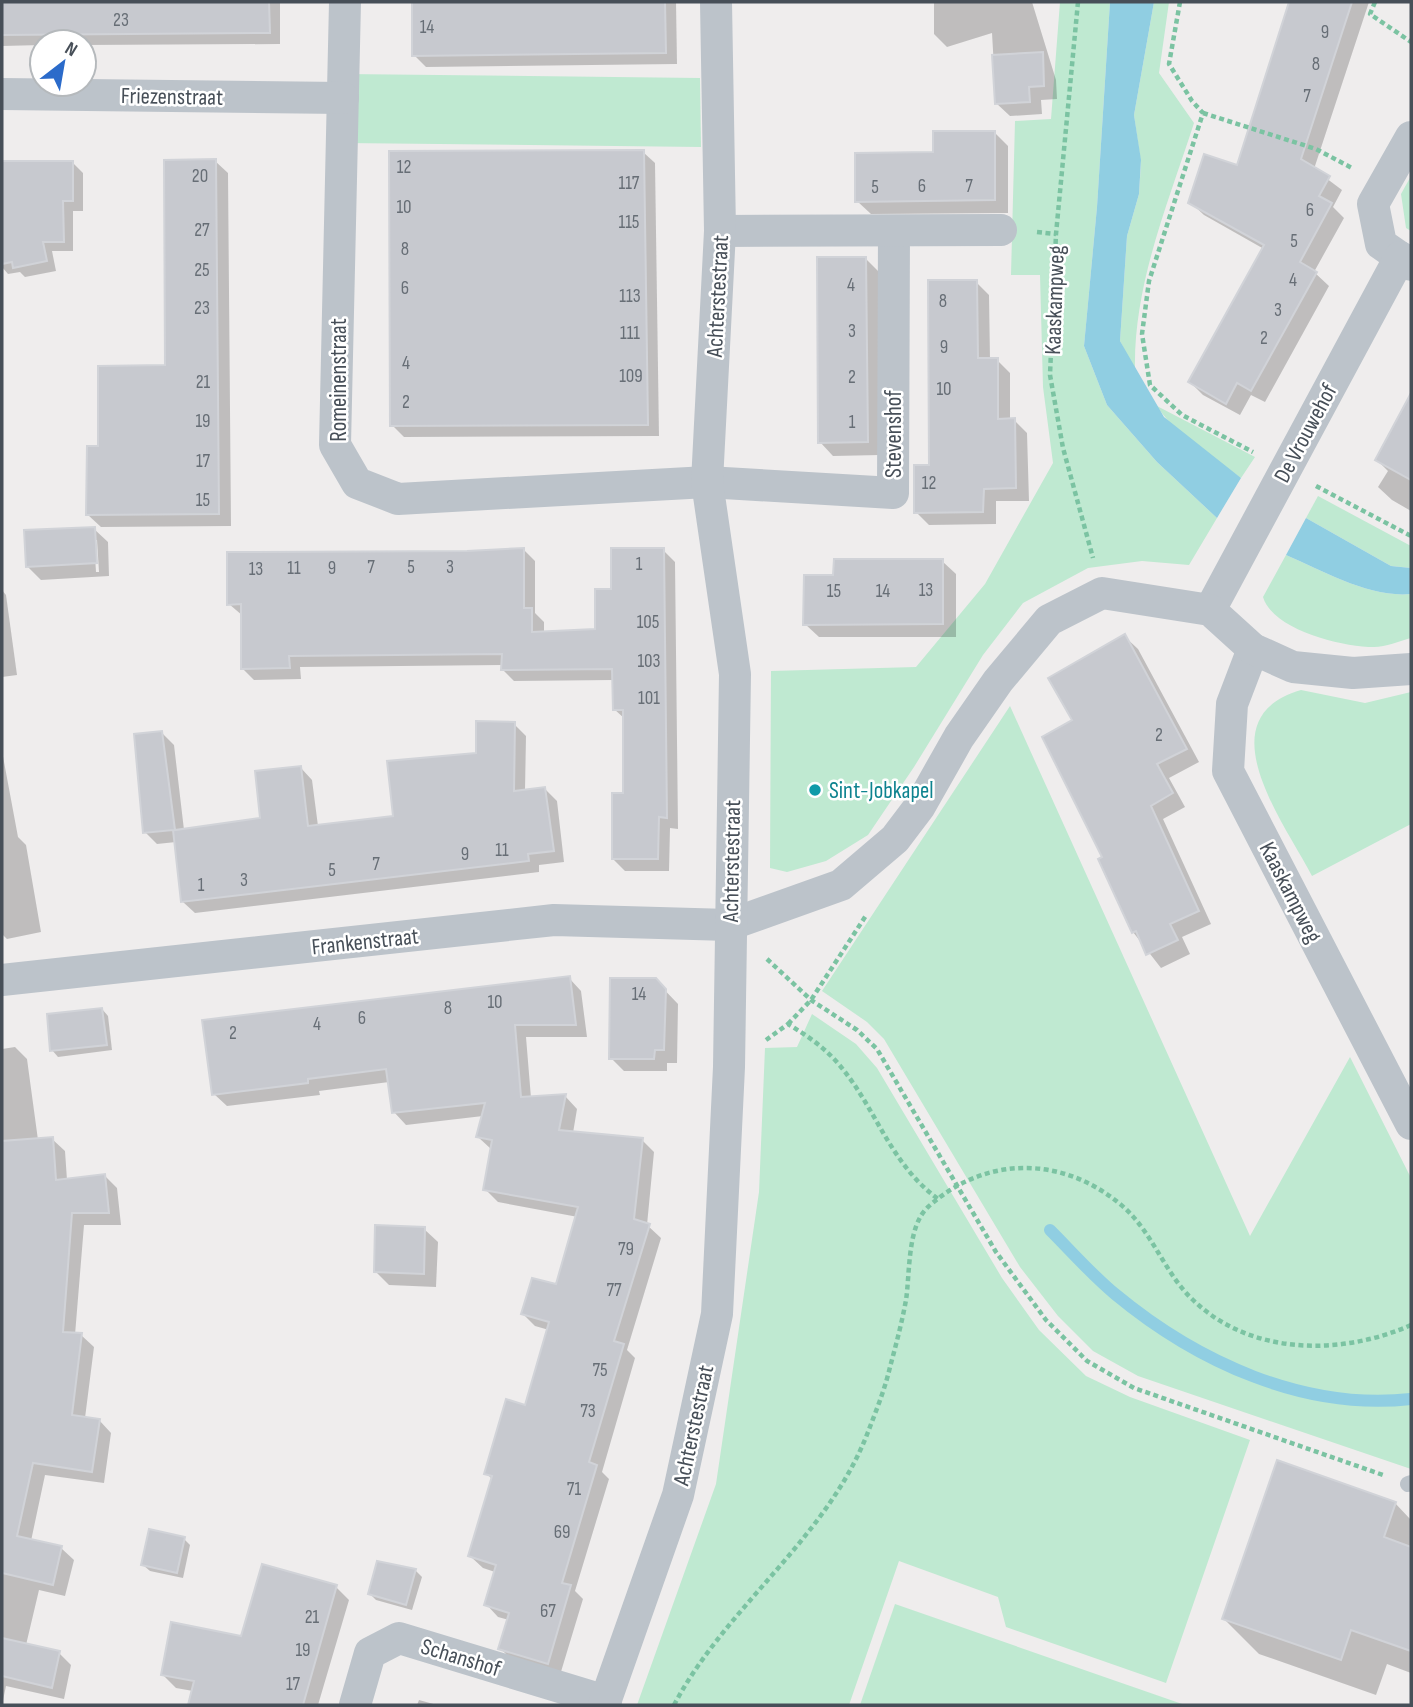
<svg xmlns="http://www.w3.org/2000/svg" width="1413" height="1707" font-family="'Sofia Sans Condensed',sans-serif">
	<style>
		.green { fill: #bfe9d1 }
		.water { fill: #90cee2 }
		.shadow { fill: #0003; fill-rule: evenodd }
		.lines { fill: none; stroke-linecap: round; stroke-linejoin: round }
		.stream { stroke: #90cee2; stroke-width: 12 }
		.building { fill: #c7c9cf; stroke: #d1d3d8; stroke-width: 2 }
		.path { stroke: #7bc3a2; stroke-width: 4.5; stroke-dasharray: 5 3.5; stroke-linecap: butt }
		.lane { stroke: #bcc3ca; stroke-width: 16 }
		.street { stroke: #bcc3ca; stroke-width: 32 }
		.culture-dot { fill: #0f9aa8; stroke: #fff; stroke-width: 2.5 }
		.labels { text-anchor: middle; stroke-width: 5; stroke-linejoin: round; paint-order: stroke }
		.number-label { font-size: 19px; fill: #676e76 }
		.street-label { font-size: 23px; fill: #474f58; stroke: #fff }
		.culture-label { font-size: 23px; fill: #0d838f; stroke: #fff; text-anchor: start }
	</style>
	<rect width="100%" height="100%" fill="#efeded"/>
	<!-- green -->
	<g class="green">
		<polygon points="1060,2 1110,2 1097,207 1084,346 1107,405 1157,462 1217,518 1189,565 1142,561 1088,568 1023,603 983,655 914,767 868,835 826,861 787,872 770,868 771,671 916,667 985,584 1053,463 1043,387 1040,275 1011,275 1015,121 1051,119"/>
		<path d="M 1154,2 L 1169,2 L 1159,73 L 1194,123 C 1168,204 1133,285 1135,371 L 1120,341 L 1127,236 L 1139,194 L 1141,163 L 1134,115 Z"/>
		<polygon points="344,74 700,78 701,147 344,143"/>
		<polygon points="1411,176 1411,231 1406,228 1401,194"/>
		<path d="M 1157,406 L 1255,457 L 1241,478 C 1212,457 1176,436 1157,406 Z"/>
		<polygon points="1318,496 1411,546 1411,568 1391,566 1306,518"/>
		<path d="M 1286,555 C 1324,571 1369,598 1411,594 L 1411,638 C 1399,641 1386,647 1374,647 C 1342,647 1273,630 1263,597 Z"/>
		<path d="M 1301,690 L 1365,703 L 1411,692 L 1411,824 L 1312,876 C 1284,822 1204,718 1301,690 Z"/>
		<polygon points="1010,706 1250,1236 1350,1057 1411,1178 1411,1469 1138,1376 1093,1351 1058,1316 1020,1267 884,1039 867,1022 822,991"/>
		<polygon points="812,1014 856,1044 877,1068 1002,1278 1039,1330 1086,1376 1130,1397 1250,1440 1166,1683 1006,1627 998,1597 899,1561 849,1705 637,1705 716,1484 759,1192 765,1048 797,1047"/>
		<polygon points="895,1604 1185,1705 860,1705"/>
	</g>
	<!-- water -->
	<g class="water">
		<polygon points="1110,2 1154,2 1134,115 1141,160 1139,194 1127,236 1120,341 1164,417 1241,478 1217,518 1157,462 1107,405 1084,346 1097,207"/>
		<path d="M 1306,518 L 1391,566 L 1411,568 L 1411,594 C 1369,598 1324,571 1286,555 Z"/>
	</g>
	<!-- shadow -->
	<g class="shadow">
		<polygon points="2,2 280,2 280,44 84,45 84,42 42,42 42,45 2,46"/>
		<polygon points="413,2 676,2 677,64 426,67 414,55"/>
		<polygon points="934,2 1032,2 1056,80 1057,99 1041,100 1042,114 1010,116 996,103 992,33 947,47 934,34"/>
		<polygon points="1291,2 1369,2 1314,169 1342,190 1333,207 1344,218 1314,272 1329,286 1265,402 1251,395 1240,415 1203,395 1190,382 1264,249 1204,215 1190,202 1238,167"/>
		<polygon points="994,132 1008,146 1008,213 871,214 857,201 935,154"/>
		<polygon points="643,152 655,163 659,436 404,437 392,425"/>
		<polygon points="215,161 228,173 231,526 101,527 88,515 99,448 167,367"/>
		<polygon points="2,162 73,163 83,173 83,211 73,211 73,251 52,251 56,271 25,277 20,272 8,274 2,267"/>
		<polygon points="866,259 879,272 880,455 833,456 820,442"/>
		<polygon points="976,282 989,295 990,360 997,360 1010,373 1010,420 1014,420 1027,433 1029,501 996,501 996,524 929,525 916,512 930,467"/>
		<polygon points="1411,397 1411,511 1392,500 1378,487 1388,471 1377,460"/>
		<path d="M 94,529 L 108,542 L 109,576 L 41,580 L 27,566 ZM 94,540 L 97,540 L 99,572 L 96,572 Z"/>
		<polygon points="523,549 535,561 535,613 544,622 544,633 597,631 613,591 663,550 675,562 678,829 670,828 669,871 625,871 613,859 625,795 625,719 614,709 614,680 514,681 502,669 503,665 300,667 301,679 254,680 242,668 243,616 229,604 467,553"/>
		<polygon points="942,561 956,574 956,637 819,637 805,624 835,576"/>
		<polygon points="2,590 6,595 17,675 2,677"/>
		<polygon points="1124,636 1138,649 1199,762 1169,778 1185,807 1163,819 1211,924 1182,937 1190,954 1161,968 1133,932 1104,858 1074,721"/>
		<polygon points="514,724 526,736 525,791 545,789 557,801 564,862 539,865 539,872 195,913 183,902 176,842 157,844 145,832 162,733 174,745 184,830 262,820 301,768 312,780 318,826 395,817"/>
		<polygon points="2,751 18,837 26,845 41,932 7,939 2,934"/>
		<polygon points="569,978 581,991 587,1037 526,1037 531,1098 565,1096 577,1109 573,1133 642,1140 654,1152 647,1225 661,1238 627,1350 635,1358 602,1472 609,1479 575,1591 583,1599 560,1675 513,1661 500,1648 509,1620 498,1617 486,1604 495,1572 483,1568 470,1556 492,1479 486,1473 526,1407 549,1330 535,1326 523,1314 558,1287 578,1217 498,1202 485,1189 491,1149 478,1137 483,1116 406,1125 394,1112 389,1082 319,1091 320,1095 227,1106 214,1094"/>
		<polygon points="655,980 678,1004 677,1063 667,1063 667,1071 624,1071 611,1058"/>
		<polygon points="102,1009 108,1016 112,1050 58,1057 52,1050"/>
		<polygon points="15,1047 27,1059 38,1140 52,1139 65,1151 67,1180 105,1176 117,1188 121,1225 84,1225 75,1335 81,1335 94,1347 85,1418 99,1420 111,1433 104,1483 45,1475 31,1541 61,1548 74,1560 65,1596 39,1590 26,1645 59,1653 71,1665 64,1699 6,1686 2,1705 2,1049"/>
		<polygon points="424,1229 438,1242 436,1287 389,1285 375,1271"/>
		<polygon points="1395,1503 1411,1520 1411,1673 1387,1664 1376,1695 1259,1654 1224,1619"/>
		<polygon points="184,1539 190,1545 183,1578 150,1571 143,1565"/>
		<polygon points="415,1570 422,1577 412,1610 376,1600 370,1594"/>
		<polygon points="336,1587 349,1600 318,1705 189,1705 193,1691 176,1688 163,1675 242,1638"/>
		<polygon points="419,1700 437,1705 417,1705"/>
	</g>
	<g class="lines">
		<!-- stream -->
		<path class="stream" d="M 1050,1230 C 1071,1251 1092,1275 1115,1294 C 1197,1362 1304,1411 1411,1399"/>
	</g>
	<!-- building -->
	<g class="building">
		<polygon points="2,2 269,2 270,33 2,35"/>
		<polygon points="412,2 665,2 666,53 412,56"/>
		<polygon points="1289,2 1352,2 1301,159 1330,176 1319,196 1332,203 1300,262 1317,272 1251,391 1237,383 1226,404 1188,382 1264,245 1188,203 1204,154 1237,165"/>
		<polygon points="1043,52 1044,86 1029,87 1030,102 995,104 992,55"/>
		<polygon points="933,131 995,131 995,200 855,202 855,153 933,152"/>
		<polygon points="644,150 648,425 390,426 389,151"/>
		<polygon points="216,159 219,514 86,515 87,446 98,446 98,366 165,365 164,160"/>
		<polygon points="2,161 73,161 73,201 63,201 64,242 43,242 47,261 13,268 12,262 2,264"/>
		<polygon points="817,257 866,257 868,442 818,443"/>
		<polygon points="928,280 977,280 978,358 998,358 998,419 1015,418 1016,488 984,489 983,512 914,513 914,465 929,465"/>
		<polygon points="1411,393 1411,480 1375,460"/>
		<polygon points="95,527 97,563 26,567 24,530"/>
		<polygon points="524,548 524,608 532,608 532,632 595,629 595,589 611,589 611,548 664,548 667,818 659,817 658,859 612,859 612,793 623,793 623,710 613,710 612,669 501,670 502,654 289,656 290,668 241,669 241,604 227,605 227,552 467,551"/>
		<polygon points="834,559 943,559 943,624 803,625 804,575 833,575"/>
		<polygon points="1125,634 1187,749 1157,764 1173,793 1151,806 1199,911 1170,924 1178,940 1146,955 1136,931 1132,933 1098,859 1102,857 1042,737 1072,720 1048,678"/>
		<polygon points="476,721 515,722 514,791 545,787 554,851 528,854 529,861 181,902 173,830 143,833 134,734 162,731 175,830 260,818 255,771 301,766 308,826 393,816 387,761 476,753"/>
		<polygon points="570,976 576,1025 515,1025 521,1097 566,1094 559,1130 643,1138 634,1219 650,1224 614,1341 624,1344 589,1462 597,1465 562,1583 571,1585 548,1664 498,1649 509,1613 484,1605 496,1565 468,1556 492,1476 484,1474 506,1399 525,1405 549,1322 521,1314 532,1278 556,1284 578,1207 483,1190 492,1140 476,1137 485,1103 392,1113 386,1069 308,1079 308,1083 212,1095 202,1020"/>
		<polygon points="610,978 656,978 666,989 664,1050 655,1050 654,1059 609,1059"/>
		<polygon points="102,1008 107,1045 50,1051 47,1014"/>
		<polygon points="53,1137 56,1180 105,1174 109,1213 72,1213 63,1332 82,1333 72,1415 100,1419 92,1472 33,1463 17,1536 62,1546 53,1585 2,1573 2,1141"/>
		<polygon points="375,1225 425,1227 424,1274 374,1272"/>
		<polygon points="1277,1460 1396,1502 1384,1537 1411,1547 1411,1651 1351,1630 1341,1660 1222,1619"/>
		<polygon points="149,1529 185,1537 177,1573 141,1565"/>
		<polygon points="377,1561 416,1569 406,1605 368,1594"/>
		<polygon points="262,1564 337,1585 303,1705 188,1705 194,1681 161,1675 171,1622 241,1636"/>
		<polygon points="2,1638 60,1651 52,1688 2,1676"/>
	</g>
	<g class="lines">
		<!-- path -->
		<g class="path">
			<polyline points="1078,2 1056,234 1050,375 1063,448 1093,558"/>
			<polyline points="1180,2 1169,64 1192,101 1203,113 1149,281 1142,334 1150,385 1182,415 1253,452"/>
			<polyline points="1375,2 1370,14 1411,42"/>
			<polyline points="1203,113 1316,149 1352,168"/>
			<polyline points="1037,232 1056,234"/>
			<polyline points="1316,486 1411,536"/>
			<polyline points="767,959 811,1000 857,1030 877,1049 996,1252 1046,1320 1087,1361 1134,1388 1383,1475"/>
			<polyline points="788,1024 811,1000 867,914"/>
			<path d="M 766,1040 L 788,1024 C 806,1035 821,1045 835,1060 C 876,1105 887,1161 938,1199"/>
			<path d="M 674,1705 C 727,1605 827,1539 868,1432 C 876,1411 885,1389 890,1367 C 896,1345 902,1322 906,1300 C 910,1274 907,1226 928,1207 C 984,1156 1061,1155 1120,1204 C 1152,1230 1163,1271 1192,1299 C 1250,1356 1341,1356 1411,1325"/>
		</g>
		<!-- lane -->
		<polyline class="lane" points="1408,1484 1411,1483"/>
		<!-- street -->
		<g class="street">
			<polyline points="345,2 335,445 357,483 398,499 707,482 893,493 894,231"/>
			<polyline points="2,94 343,98"/>
			<polyline points="1411,137 1373,204 1381,244 1411,265"/>
			<polyline points="720,231 1001,230"/>
			<polyline points="1210,610 1400,257"/>
			<polyline points="1253,649 1232,704 1228,771 1411,1124"/>
			<polyline points="2,980 554,920 729,925 841,885 895,839 920,806 959,737 998,681 1049,620 1102,593 1210,610 1253,649 1293,667 1353,673 1411,669"/>
			<polyline points="355,1705 370,1653 399,1638 606,1701"/>
			<polyline points="604,1705 678,1495 717,1314 729,1067 735,674 707,482 720,231 716,2"/>
		</g>
	</g>
	<!-- markers -->
	<circle class="culture-dot" cx="815" cy="790" r="7"/>
	<g class="labels">
		<!-- number labels -->
		<g class="number-label">
			<text x="121" y="26">23</text>
			<text x="427" y="33">14</text>
			<text x="1325" y="38">9</text>
			<text x="1316" y="70">8</text>
			<text x="1307" y="102">7</text>
			<text x="404" y="173">12</text>
			<text x="200" y="182">20</text>
			<text x="629" y="189">117</text>
			<text x="922" y="192">6</text>
			<text x="969" y="192">7</text>
			<text x="875" y="193">5</text>
			<text x="404" y="213">10</text>
			<text x="1310" y="216">6</text>
			<text x="629" y="228">115</text>
			<text x="202" y="236">27</text>
			<text x="1294" y="247">5</text>
			<text x="405" y="255">8</text>
			<text x="202" y="276">25</text>
			<text x="1293" y="286">4</text>
			<text x="851" y="291">4</text>
			<text x="405" y="294">6</text>
			<text x="630" y="302">113</text>
			<text x="943" y="307">8</text>
			<text x="202" y="314">23</text>
			<text x="1278" y="316">3</text>
			<text x="852" y="337">3</text>
			<text x="630" y="339">111</text>
			<text x="1264" y="344">2</text>
			<text x="944" y="353">9</text>
			<text x="406" y="369">4</text>
			<text x="631" y="382">109</text>
			<text x="852" y="383">2</text>
			<text x="203" y="388">21</text>
			<text x="944" y="395">10</text>
			<text x="406" y="408">2</text>
			<text x="203" y="427">19</text>
			<text x="852" y="428">1</text>
			<text x="203" y="467">17</text>
			<text x="929" y="489">12</text>
			<text x="203" y="506">15</text>
			<text x="639" y="570">1</text>
			<text x="371" y="573">7</text>
			<text x="411" y="573">5</text>
			<text x="450" y="573">3</text>
			<text x="294" y="574">11</text>
			<text x="332" y="574">9</text>
			<text x="256" y="575">13</text>
			<text x="926" y="596">13</text>
			<text x="834" y="597">15</text>
			<text x="883" y="597">14</text>
			<text x="648" y="628">105</text>
			<text x="649" y="667">103</text>
			<text x="649" y="704">101</text>
			<text x="1159" y="741">2</text>
			<text x="502" y="856">11</text>
			<text x="465" y="860">9</text>
			<text x="376" y="870">7</text>
			<text x="332" y="876">5</text>
			<text x="244" y="886">3</text>
			<text x="201" y="891">1</text>
			<text x="639" y="1000">14</text>
			<text x="495" y="1008">10</text>
			<text x="448" y="1014">8</text>
			<text x="362" y="1024">6</text>
			<text x="317" y="1030">4</text>
			<text x="233" y="1039">2</text>
			<text x="626" y="1255">79</text>
			<text x="614" y="1296">77</text>
			<text x="600" y="1376">75</text>
			<text x="588" y="1417">73</text>
			<text x="574" y="1495">71</text>
			<text x="562" y="1538">69</text>
			<text x="548" y="1617">67</text>
			<text x="312" y="1623">21</text>
			<text x="303" y="1656">19</text>
			<text x="293" y="1690">17</text>
		</g>
		<!-- street labels -->
		<g class="street-label">
			<text transform="translate(172 96) rotate(1)" y="8">Friezenstraat</text>
			<text transform="translate(717 296) rotate(-87)" y="8">Achterstestraat</text>
			<text transform="translate(1054 300) rotate(-88)" y="8">Kaaskampweg</text>
			<text transform="translate(338 380) rotate(-90)" y="8">Romeinenstraat</text>
			<text transform="translate(1305 433) rotate(-62)" y="8">De Vrouwehof</text>
			<text transform="translate(893 434) rotate(-90)" y="8">Stevenshof</text>
			<text transform="translate(731 861) rotate(-89)" y="8">Achterstestraat</text>
			<text transform="translate(1291 892) rotate(63)" y="8">Kaaskampweg</text>
			<text transform="translate(365 941) rotate(-6)" y="8">Frankenstraat</text>
			<text transform="translate(693 1425) rotate(-78)" y="8">Achterstestraat</text>
			<text transform="translate(461 1657) rotate(17)" y="8">Schanshof</text>
		</g>
		<!-- culture labels -->
		<g class="culture-label">
			<text x="829" y="798">Sint-Jobkapel</text>
		</g>
	</g>
	<!-- border -->
	<rect width="1413" height="1707" fill="none" stroke="#474f58" stroke-width="7"/>
	<!-- north arrow -->
	<g transform="translate(63 63) rotate(31)"><circle r="33" fill="#ffffff" stroke="#b5b9bc" stroke-width="2"/>
	<path d="M0-5L12 26L0 18L-12 26Z" fill="#2b6bca"/>
	<text y="-10" font-size="19" font-weight="bold" text-anchor="middle" fill="#474f58">N</text>
	</g>
</svg>
